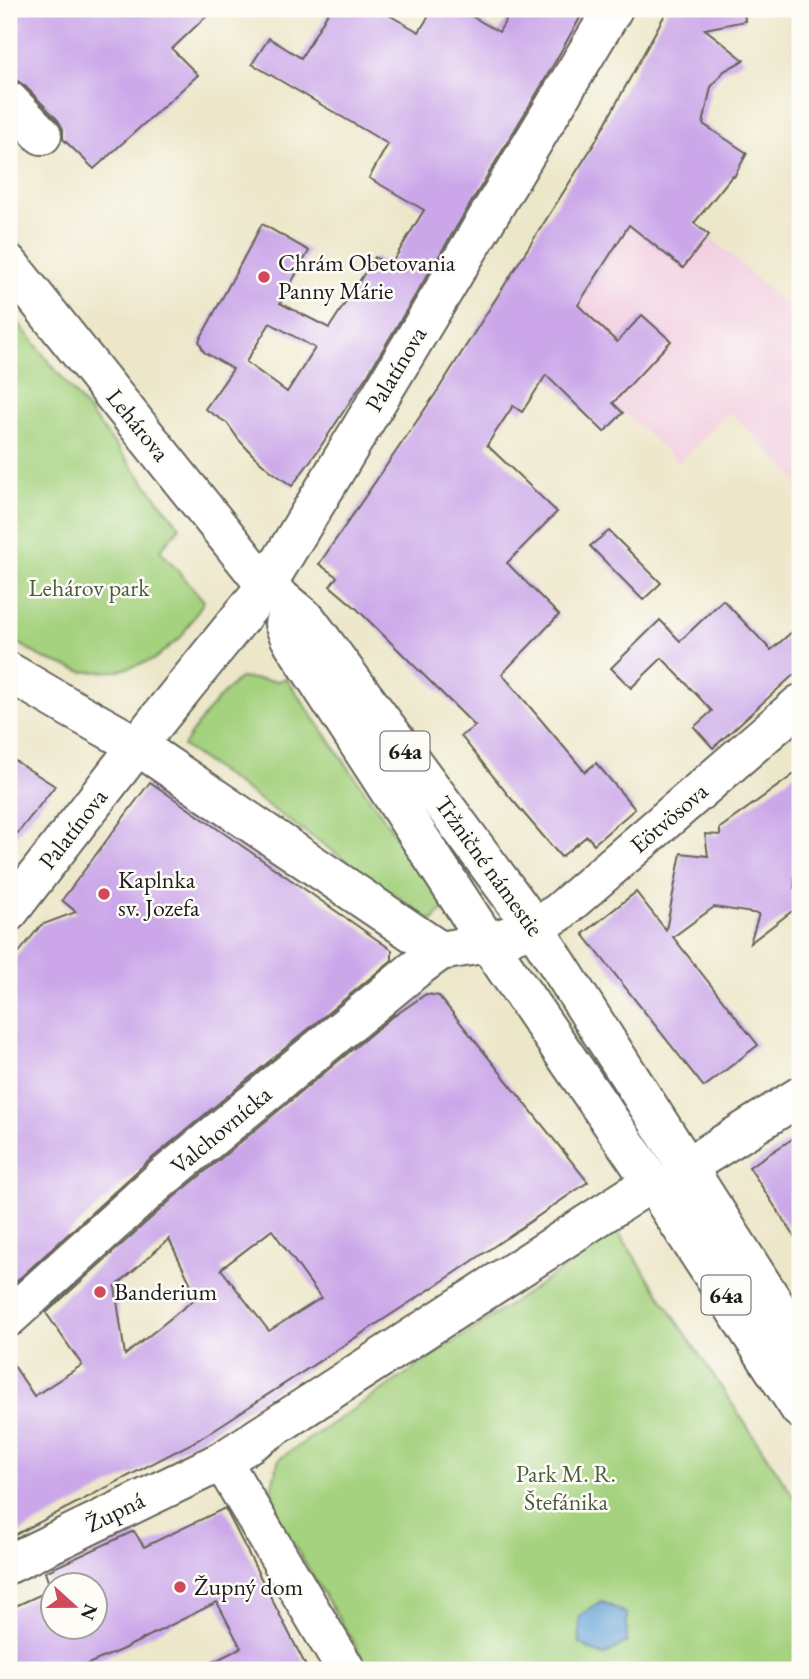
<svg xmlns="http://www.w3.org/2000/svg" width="809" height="1679" font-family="'EB Garamond',serif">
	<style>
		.built { fill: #f2cfe1 }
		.green { fill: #a5d27f; stroke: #60774e; stroke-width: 2 }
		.water { fill: #65a3d7; stroke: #40607a; stroke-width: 2 }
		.building { fill: #cba7e9; fill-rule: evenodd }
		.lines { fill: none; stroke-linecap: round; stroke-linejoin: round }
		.minor-casing { stroke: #656359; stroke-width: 42 }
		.major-casing { stroke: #656359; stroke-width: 42 }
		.minor { stroke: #fff; stroke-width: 38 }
		.major { stroke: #fff; stroke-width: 38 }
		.poi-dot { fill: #d1495b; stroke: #fdfcf7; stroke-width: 2.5 }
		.labels { text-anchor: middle; stroke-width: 5; stroke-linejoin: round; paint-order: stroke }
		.shield { fill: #fdfcf7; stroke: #605f5e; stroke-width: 2 }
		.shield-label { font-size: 23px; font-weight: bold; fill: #1c1c1c }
		.poi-label { font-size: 24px; fill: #1c1c1c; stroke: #fdfcf7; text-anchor: start }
		.street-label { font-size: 24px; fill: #1c1c1c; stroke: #fdfcf7 }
		.park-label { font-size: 24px; fill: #4c5c3f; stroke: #fdfcf7 }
	</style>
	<rect width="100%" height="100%" fill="#fdfcf7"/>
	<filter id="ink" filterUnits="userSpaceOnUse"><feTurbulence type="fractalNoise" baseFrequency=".0143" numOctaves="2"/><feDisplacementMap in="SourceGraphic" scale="14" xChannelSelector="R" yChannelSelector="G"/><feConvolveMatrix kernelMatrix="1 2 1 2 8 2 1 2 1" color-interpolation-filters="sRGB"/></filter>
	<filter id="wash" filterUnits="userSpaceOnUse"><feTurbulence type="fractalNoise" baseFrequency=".00686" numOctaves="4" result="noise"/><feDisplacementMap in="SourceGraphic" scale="28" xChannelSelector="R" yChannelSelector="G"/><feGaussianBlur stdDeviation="1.57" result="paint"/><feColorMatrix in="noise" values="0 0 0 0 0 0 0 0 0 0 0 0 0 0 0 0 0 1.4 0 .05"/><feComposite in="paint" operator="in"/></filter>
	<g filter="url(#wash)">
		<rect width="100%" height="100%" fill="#ede7ca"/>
		<!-- built -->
		<polygon class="built" points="594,144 709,235 800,319 800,483 729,411 679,463 498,296"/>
		<!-- green -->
		<g class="green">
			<polygon points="9,311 180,527 160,550 204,601 181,637 153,660 118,671 84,672 44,659 9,637"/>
			<path d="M 240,678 L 278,681 L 286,678 L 446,907 L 432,921 L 183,746 C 199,721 217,697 240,678 Z"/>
			<polygon points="618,1232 800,1506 800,1670 370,1670 278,1519 271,1489 279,1459"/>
		</g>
		<!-- water -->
		<polygon class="water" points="601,1601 627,1614 627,1642 603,1656 580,1644 579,1616"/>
		<g id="blocks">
			<!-- building -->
			<g class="building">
				<polygon points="9,9 214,9 172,49 198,75 94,169 63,139 63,129 58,120 25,86 16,80 9,80"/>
				<path d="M 330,9 L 378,9 L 419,32 L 433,9 L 459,9 L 499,32 L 512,9 L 585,9 L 543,83 L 368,374 L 319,449 L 292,486 L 271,471 L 254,456 L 239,440 L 227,423 L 205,409 L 233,369 L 204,352 L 199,341 L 262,224 L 309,251 L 280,303 L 329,328 L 375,257 L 390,266 L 424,210 L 369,178 L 388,144 L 252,64 L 269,38 L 301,58 ZM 270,323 L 315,348 L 287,392 L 246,362 Z"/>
				<polygon points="668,9 744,9 745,21 705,29 744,60 724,71 711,87 703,124 747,153 734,177 732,176 694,223 709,235 683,268 629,225 578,305 617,342 642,315 671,341 613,403 623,413 604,432 546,375 522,412 513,406 487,445 557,512 507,563 559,615 502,674 585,772 596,763 635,809 594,844 587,836 561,857 509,796 461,736 475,726 356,608 330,586 337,577 319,564 436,393 594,144"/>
				<polygon points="609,531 661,583 643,600 590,546"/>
				<polygon points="723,600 771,650 800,625 800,669 713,748 694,727 712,711 662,658 631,688 611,668 660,620 680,641"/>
				<polygon points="9,757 55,786 9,844"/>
				<polygon points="800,770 794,888 800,887 800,905 750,943 759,914 714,907 673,937 758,1045 704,1087 583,934 636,892 666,930 681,853 708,856 705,834 720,835 720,828"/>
				<polygon points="150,782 392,950 392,960 145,1164 9,1288 9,965 41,925 76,912 62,900"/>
				<path d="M 426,994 L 439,996 L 588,1182 L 455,1273 L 198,1440 L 9,1538 L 9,1358 L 34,1396 L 82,1365 L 46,1313 L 173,1198 L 394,1015 L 394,1016 ZM 272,1230 L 321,1298 L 269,1331 L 221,1269 ZM 169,1239 L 197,1297 L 125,1355 L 115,1287 Z"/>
				<polygon points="800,1134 800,1245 749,1167"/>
				<path d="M 225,1508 L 308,1670 L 197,1670 L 241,1648 L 217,1602 L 121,1650 L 74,1670 L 9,1670 L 9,1609 L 51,1590 L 45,1572 L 134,1531 L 144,1547 ZM 52,1585 L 94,1585 L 94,1627 L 52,1627 Z"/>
			</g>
		</g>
	</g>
	<g filter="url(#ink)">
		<use href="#blocks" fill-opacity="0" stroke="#656359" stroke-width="2"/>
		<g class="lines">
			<defs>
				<g id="minor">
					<polyline points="9,101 42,135"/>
					<polyline points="9,672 72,709 138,746 440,951 488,943 534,927 558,913 800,704"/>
					<polyline points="9,912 151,728 266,586 613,9"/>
					<polyline points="687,1167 800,1096"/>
					<polyline points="9,1317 159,1181 414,970 440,951"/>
					<polyline points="222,1461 346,1670"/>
					<polyline points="9,1564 222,1461 652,1182"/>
				</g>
				<g id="major">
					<polyline points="9,264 266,586 308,621 534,927 800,1344"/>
					<polyline points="284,624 290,638 488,943 652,1182 800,1409"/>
				</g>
			</defs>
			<!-- minor casing -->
			<use href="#minor" class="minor-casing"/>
			<!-- major casing -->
			<use href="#major" class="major-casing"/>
			<!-- minor -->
			<use href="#minor" class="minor"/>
			<!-- major -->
			<use href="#major" class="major"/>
		</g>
	</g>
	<!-- markers -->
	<g class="poi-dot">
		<circle cx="264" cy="277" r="7"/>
		<circle cx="104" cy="894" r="7"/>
		<circle cx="100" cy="1292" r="7"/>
		<circle cx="180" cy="1587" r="7"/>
	</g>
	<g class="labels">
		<!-- shield labels -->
		<g class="shield">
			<rect x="380.5" y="731.5" width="49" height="39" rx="5"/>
			<rect x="701.5" y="1275.5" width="49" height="39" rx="5"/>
		</g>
		<g class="shield-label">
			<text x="405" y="759">64a</text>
			<text x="726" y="1303">64a</text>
		</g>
		<!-- poi labels -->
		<g class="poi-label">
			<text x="278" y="271">Chrám Obetovania<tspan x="278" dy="28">Panny Márie</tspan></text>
			<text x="118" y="888">Kaplnka<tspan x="118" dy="28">sv. Jozefa</tspan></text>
			<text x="114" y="1300">Banderium</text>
			<text x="194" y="1595">Župný dom</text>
		</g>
		<!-- street labels -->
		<g class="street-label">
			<text transform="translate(396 369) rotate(-59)" y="8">Palatínova</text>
			<text transform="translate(138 425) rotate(51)" y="8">Lehárova</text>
			<text transform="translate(669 818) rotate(-41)" y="8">Eötvösova</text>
			<text transform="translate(73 829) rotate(-52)" y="8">Palatínova</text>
			<text transform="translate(489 866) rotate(54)" y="8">Tržničné námestie</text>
			<text transform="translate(221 1130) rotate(-40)" y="8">Valchovnícka</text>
			<text transform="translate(115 1512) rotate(-26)" y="8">Župná</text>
		</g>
		<!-- park labels -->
		<g class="park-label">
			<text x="89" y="596">Lehárov park</text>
			<text x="566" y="1482">Park M. R.<tspan x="566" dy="28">Štefánika</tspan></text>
		</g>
	</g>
	<!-- margin -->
	<rect width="809" height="1679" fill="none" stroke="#fdfcf7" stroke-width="35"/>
	<!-- north arrow -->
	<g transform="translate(74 1606) rotate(111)"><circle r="33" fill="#fdfcf7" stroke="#a3a29f" stroke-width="2"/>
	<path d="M0-5L12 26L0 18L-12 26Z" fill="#d1495b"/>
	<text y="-10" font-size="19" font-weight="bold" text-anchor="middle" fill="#1c1c1c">N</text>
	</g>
</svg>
